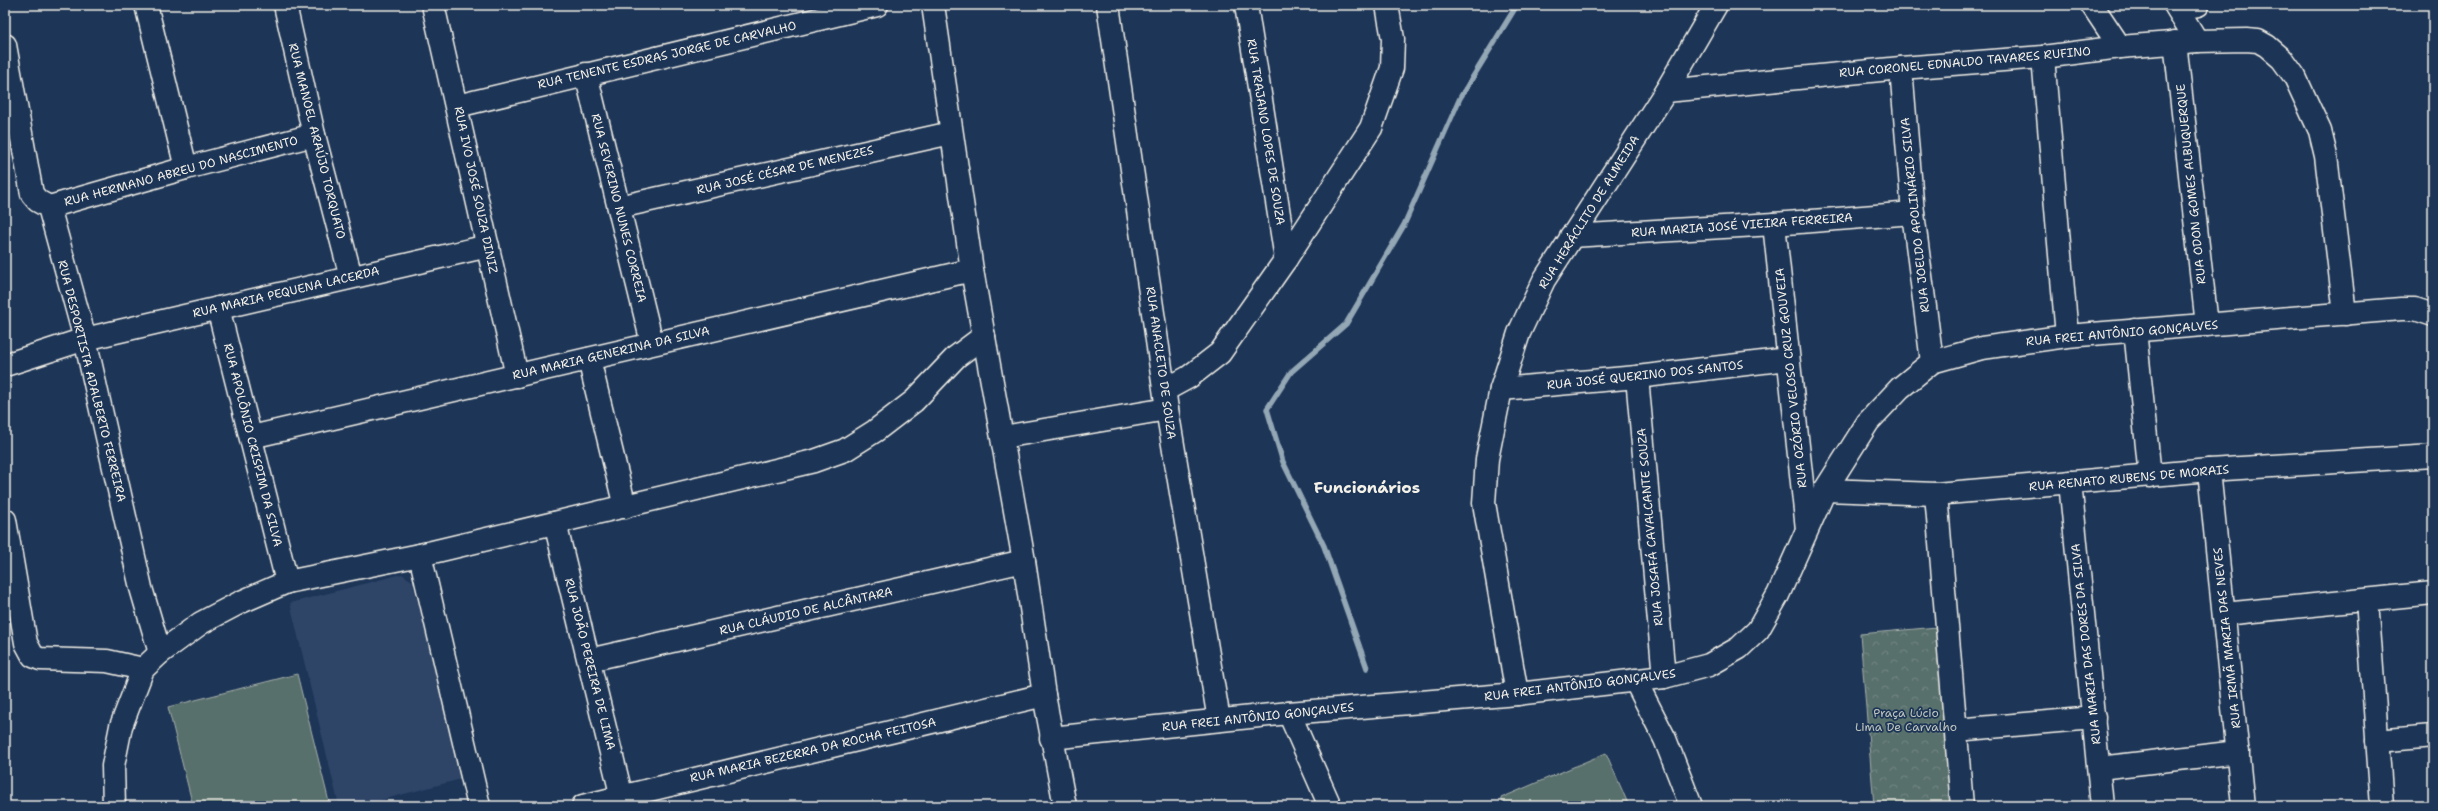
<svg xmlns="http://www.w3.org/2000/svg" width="2438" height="811" font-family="'Shantell Sans',sans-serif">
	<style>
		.built { fill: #2d4568 }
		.park { fill: url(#park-crowns); stroke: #a6b0aa }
		.pitch { fill: #59706c; stroke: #a6b0aa }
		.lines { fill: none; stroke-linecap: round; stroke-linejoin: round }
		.stream { stroke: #93a7b5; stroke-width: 5.5 }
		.minor-casing { stroke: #f4f1e8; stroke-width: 25 }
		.minor { stroke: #1d3557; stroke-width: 22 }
		.labels { text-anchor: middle; stroke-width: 3.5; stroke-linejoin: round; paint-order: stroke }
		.street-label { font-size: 12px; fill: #f4f1e8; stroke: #1d3557 }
		.park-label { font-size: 12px; fill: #bec4bd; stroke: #1d3557 }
		.district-label { font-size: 16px; font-weight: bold; fill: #f4f1e8; stroke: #1d3557 }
	</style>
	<defs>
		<pattern id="park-crowns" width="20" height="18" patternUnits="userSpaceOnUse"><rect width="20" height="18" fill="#59706c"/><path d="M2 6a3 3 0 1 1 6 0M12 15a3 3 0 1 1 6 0" fill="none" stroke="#718581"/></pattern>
	</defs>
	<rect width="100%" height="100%" fill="#1d3557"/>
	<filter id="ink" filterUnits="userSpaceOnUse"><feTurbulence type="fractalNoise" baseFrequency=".025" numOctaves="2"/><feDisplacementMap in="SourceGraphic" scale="8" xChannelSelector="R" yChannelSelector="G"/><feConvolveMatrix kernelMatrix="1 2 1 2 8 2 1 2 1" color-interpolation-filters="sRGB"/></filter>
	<g filter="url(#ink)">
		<!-- built -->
		<polygon class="built" points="402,574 412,581 465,778 359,806 339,806 290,603"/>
		<!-- park -->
		<polygon class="park" points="1937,627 1952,806 1874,806 1860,634"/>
		<!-- pitch -->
		<g class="pitch">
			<polygon points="297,674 330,806 193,806 168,707"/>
			<polygon points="1606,753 1629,806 1505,806 1501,798"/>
		</g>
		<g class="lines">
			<!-- stream -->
			<polyline class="stream" points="1367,668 1324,546 1283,462 1267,409 1291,372 1346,324 1404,225 1460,98 1517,5"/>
			<defs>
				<g id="minor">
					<polyline points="146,5 186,168"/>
					<polyline points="285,5 314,135 351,277"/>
					<polyline points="433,5 517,376"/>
					<polyline points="933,5 972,270 1024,561 1044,695 1065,806"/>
					<polyline points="1108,5 1167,409 1219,720"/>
					<polyline points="1246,5 1286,259"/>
					<polyline points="2092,5 2120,47"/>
					<polyline points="2175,5 2197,41"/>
					<polyline points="2178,9 2198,5"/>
					<polyline points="2175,42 2207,325"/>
					<polyline points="5,45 32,194 38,201 49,207 85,339 141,588 160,653"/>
					<polyline points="2043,57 2067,336"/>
					<polyline points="1901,68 1913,213 1932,362"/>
					<polyline points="586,74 652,343"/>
					<polyline points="1666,91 1901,68 2043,57 2120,47 2197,41 2246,40 2258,41 2267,46 2282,59 2295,77 2320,131 2326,156 2345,314"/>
					<polyline points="457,106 877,5"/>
					<polyline points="49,207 186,168 314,135"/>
					<polyline points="619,207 951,133"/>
					<polyline points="1774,224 1807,529"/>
					<polyline points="1571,236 1774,224 1913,213"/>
					<polyline points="218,308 287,582"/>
					<polyline points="2135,330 2150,476"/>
					<polyline points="589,359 625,507"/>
					<polyline points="5,365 85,339 488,246"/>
					<polyline points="1637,377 1664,677"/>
					<polyline points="1501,389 1637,377 1788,359"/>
					<polyline points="1165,390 1189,377 1220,353 1286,259 1371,128 1392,68 1393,39 1387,5"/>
					<polyline points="251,437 972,270"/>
					<polyline points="1003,437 1167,409"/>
					<polyline points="2209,470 2243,806"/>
					<polyline points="2070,482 2102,806"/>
					<polyline points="1825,490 1936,494 2209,470 2433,456"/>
					<polyline points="1936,494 1962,806"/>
					<polyline points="5,520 26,643 33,656 40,659 107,661 143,669"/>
					<polyline points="555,523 624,806"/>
					<polyline points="420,555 479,806"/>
					<polyline points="2367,600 2382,806"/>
					<polyline points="2224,614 2433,593"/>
					<polyline points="589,660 1024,561"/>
					<polyline points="1635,680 1665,739 1691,806"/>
					<polyline points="1517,694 1484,503 1487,459 1501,389 1519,333 1544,280 1666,91 1716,5"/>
					<polyline points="1289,713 1330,806"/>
					<polyline points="1956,730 2094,718"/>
					<polyline points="1051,738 1289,713 1517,694 1664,677 1709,665 1739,648 1758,630 1778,595 1825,490 1868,422 1900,388 1932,362 1982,348 2067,336 2401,309 2415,309 2433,315"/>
					<polyline points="2377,741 2433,736"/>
					<polyline points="2099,768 2238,752"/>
					<polyline points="114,806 113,766 121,726 143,669 160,653 201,623 241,602 287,582 420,555 814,461 845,450 875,431 914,401 956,357 984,336"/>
					<polyline points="583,806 1044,695"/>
				</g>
			</defs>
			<!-- minor casing -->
			<use href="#minor" class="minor-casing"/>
			<!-- minor -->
			<use href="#minor" class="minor"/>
		</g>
	</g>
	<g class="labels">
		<!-- street labels -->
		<g class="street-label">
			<text transform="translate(667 55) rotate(-13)" y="4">RUA TENENTE ESDRAS JORGE DE CARVALHO</text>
			<text transform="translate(1965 62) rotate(-5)" y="4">RUA CORONEL EDNALDO TAVARES RUFINO</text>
			<text transform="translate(1266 132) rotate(81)" y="4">RUA TRAJANO LOPES DE SOUZA</text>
			<text transform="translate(317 141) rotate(76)" y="4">RUA MANOEL ARAÚJO TORQUATO</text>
			<text transform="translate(785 170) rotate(-13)" y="4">RUA JOSÉ CÉSAR DE MENEZES</text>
			<text transform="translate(181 171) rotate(-15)" y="4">RUA HERMANO ABREU DO NASCIMENTO</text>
			<text transform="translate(2191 184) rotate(-96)" y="4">RUA ODON GOMES ALBUQUERQUE</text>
			<text transform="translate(476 190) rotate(78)" y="4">RUA IVO JOSÉ SOUZA DINIZ</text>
			<text transform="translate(619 208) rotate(76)" y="4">RUA SEVERINO NUNES CORREIA</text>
			<text transform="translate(1589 212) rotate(-58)" y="4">RUA HERÁCLITO DE ALMEIDA</text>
			<text transform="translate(1915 215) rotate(-96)" y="4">RUA JOELDO APOLINÁRIO SILVA</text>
			<text transform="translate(1742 225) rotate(-4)" y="4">RUA MARIA JOSÉ VIEIRA FERREIRA</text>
			<text transform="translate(286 292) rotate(-13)" y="4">RUA MARIA PEQUENA LACERDA</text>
			<text transform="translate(2122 333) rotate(-5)" y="4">RUA FREI ANTÔNIO GONÇALVES</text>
			<text transform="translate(611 353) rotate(-13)" y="4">RUA MARIA GENERINA DA SILVA</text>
			<text transform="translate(1161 363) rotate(82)" y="4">RUA ANACLETO DE SOUZA</text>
			<text transform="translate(1645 375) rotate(-6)" y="4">RUA JOSÉ QUERINO DOS SANTOS</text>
			<text transform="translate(1791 378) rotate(-96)" y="4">RUA OZÓRIO VELOSO CRUZ GOUVEIA</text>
			<text transform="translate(92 381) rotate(76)" y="4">RUA DESPORTISTA ADALBERTO FERREIRA</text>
			<text transform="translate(253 445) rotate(76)" y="4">RUA APOLÔNIO CRISPIM DA SILVA</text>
			<text transform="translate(2129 478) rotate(-5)" y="4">RUA RENATO RUBENS DE MORAIS</text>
			<text transform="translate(1650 527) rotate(-95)" y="4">RUA JOSAFÁ CAVALCANTE SOUZA</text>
			<text transform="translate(806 611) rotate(-13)" y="4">RUA CLÁUDIO DE ALCÂNTARA</text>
			<text transform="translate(2227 638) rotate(-96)" y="4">RUA IRMÃ MARIA DAS NEVES</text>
			<text transform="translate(2086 644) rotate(-96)" y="4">RUA MARIA DAS DORES DA SILVA</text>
			<text transform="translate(590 664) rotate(76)" y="4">RUA JOÃO PEREIRA DE LIMA</text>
			<text transform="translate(1580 685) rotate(-7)" y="4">RUA FREI ANTÔNIO GONÇALVES</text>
			<text transform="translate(1258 717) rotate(-6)" y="4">RUA FREI ANTÔNIO GONÇALVES</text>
			<text transform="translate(813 750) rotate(-13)" y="4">RUA MARIA BEZERRA DA ROCHA FEITOSA</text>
		</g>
		<!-- park labels -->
		<g class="park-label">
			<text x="1906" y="717">Praça Lúcio<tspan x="1906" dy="14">Lima De Carvalho</tspan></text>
		</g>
		<!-- district labels -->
		<g class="district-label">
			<text x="1367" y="493">Funcionários</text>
		</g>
	</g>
	<!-- margin -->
	<rect width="2438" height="811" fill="none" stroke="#1d3557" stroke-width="20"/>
	<rect x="10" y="10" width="2418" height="791" fill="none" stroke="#f4f1e8" stroke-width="1.5" filter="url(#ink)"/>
</svg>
